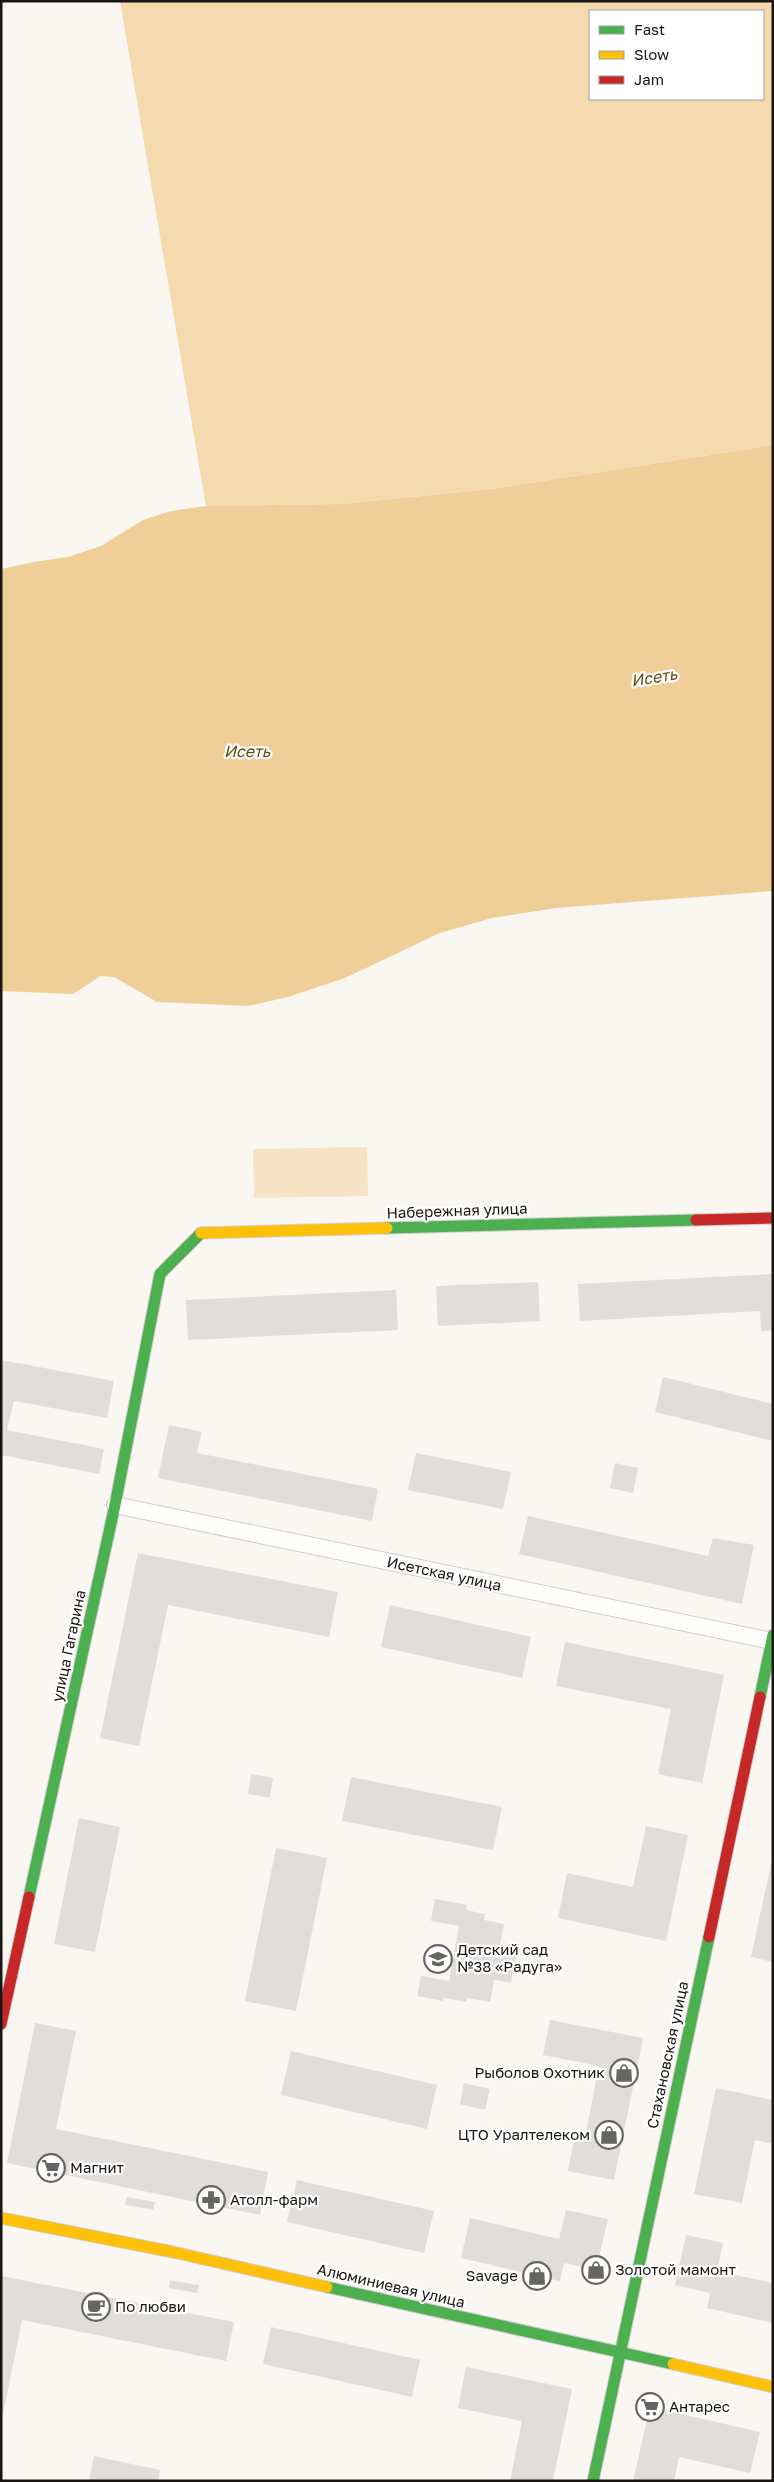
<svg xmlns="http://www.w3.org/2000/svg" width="774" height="2482" font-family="'Golos Text',sans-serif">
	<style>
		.green { fill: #f7e3c5 }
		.forest { fill: #f4daae; fill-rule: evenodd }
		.water { fill: #f0ce98 }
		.building { fill: #e0ddda }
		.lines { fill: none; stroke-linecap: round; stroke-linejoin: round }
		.street-casing { stroke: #d1ceca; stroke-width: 18 }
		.fast-casing { stroke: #d1ceca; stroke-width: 13 }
		.slow-casing { stroke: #d1ceca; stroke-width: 13 }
		.jam-casing { stroke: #d1ceca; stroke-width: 13 }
		.street { stroke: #fefefd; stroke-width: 16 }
		.fast { stroke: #4caf50; stroke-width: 11 }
		.slow { stroke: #ffc107; stroke-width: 11 }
		.jam { stroke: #c62828; stroke-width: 11 }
		.labels { text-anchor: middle; stroke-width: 4.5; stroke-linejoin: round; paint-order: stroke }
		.street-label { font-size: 15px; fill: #181613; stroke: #fff }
		.poi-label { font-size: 15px; fill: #181613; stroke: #fff; text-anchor: start }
		.water-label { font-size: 16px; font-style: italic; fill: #694a0e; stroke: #fff }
	</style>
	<rect width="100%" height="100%" fill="#faf7f2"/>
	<!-- green -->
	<polygon class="green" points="367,1147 368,1196 254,1198 253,1149"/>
	<!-- forest -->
	<path class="forest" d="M 120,1 L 773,1 L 773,445 L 492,489 L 342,504 L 206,506 ZM 590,11 L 763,11 L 763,99 L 590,99 Z"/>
	<!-- water -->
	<polygon class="water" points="773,445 773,891 556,908 492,918 440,933 345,978 288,997 248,1006 157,1002 114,977 101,976 73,994 1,991 1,569 34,562 68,557 101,546 143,520 171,511 206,506 342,504 492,489"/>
	<!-- building -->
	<g class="building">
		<polygon points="773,1274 773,1330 761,1331 760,1311 580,1321 578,1284"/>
		<polygon points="538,1282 540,1321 438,1326 436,1286"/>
		<polygon points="396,1290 398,1330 188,1340 186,1300"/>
		<polygon points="1,1360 114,1381 107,1418 14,1401 7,1430 104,1449 99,1474 1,1455"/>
		<polygon points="663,1377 773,1404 773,1441 655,1412"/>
		<polygon points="169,1425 202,1432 197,1453 378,1489 372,1521 158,1478"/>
		<polygon points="416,1453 511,1472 503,1509 408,1490"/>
		<polygon points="615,1463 638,1468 633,1493 610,1488"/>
		<polygon points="528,1516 708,1556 713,1538 754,1545 742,1604 519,1554"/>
		<polygon points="138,1553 338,1592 329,1637 168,1605 139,1746 100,1738"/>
		<polygon points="390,1605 531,1637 522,1678 381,1647"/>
		<polygon points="565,1642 724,1675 702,1783 658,1774 671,1709 556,1686"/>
		<polygon points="251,1774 273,1778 270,1798 248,1794"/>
		<polygon points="351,1777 502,1807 493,1850 342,1821"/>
		<polygon points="79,1818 120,1827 95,1952 54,1944"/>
		<polygon points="646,1826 688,1835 666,1941 558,1918 567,1873 633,1887"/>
		<polygon points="276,1848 327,1858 296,2011 245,2001"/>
		<polygon points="773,1855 773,1962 751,1957"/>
		<polygon points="435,1899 467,1905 466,1910 485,1914 484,1920 504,1924 500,1945 518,1948 511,1983 494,1980 490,2002 467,1998 466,2002 444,1998 443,2001 417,1996 421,1976 449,1981 459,1926 431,1921"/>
		<polygon points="550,2020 643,2038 614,2180 568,2171 575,2135 585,2137 599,2066 543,2055"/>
		<polygon points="35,2023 76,2031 56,2129 268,2172 260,2215 7,2163"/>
		<polygon points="291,2051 437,2085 427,2129 281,2095"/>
		<polygon points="464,2083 490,2089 485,2110 460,2104"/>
		<polygon points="716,2088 773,2100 773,2144 755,2140 742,2203 694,2194"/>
		<polygon points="297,2180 434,2211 424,2253 287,2222"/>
		<polygon points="127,2197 155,2202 153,2210 125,2205"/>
		<polygon points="566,2210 608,2219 596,2270 564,2263 560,2281 461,2258 470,2218 559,2239"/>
		<polygon points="686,2235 723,2243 717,2271 773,2283 773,2323 707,2308 710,2293 675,2285"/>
		<polygon points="1,2276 234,2322 226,2361 22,2320 3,2414 1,2414"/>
		<polygon points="170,2280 199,2285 197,2293 169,2288"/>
		<polygon points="271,2327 420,2360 412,2397 263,2364"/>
		<polygon points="466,2367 572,2389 553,2481 510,2481 522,2421 458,2408"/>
		<polygon points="650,2407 760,2432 750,2473 679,2457 674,2481 633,2481"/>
		<polygon points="94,2456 160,2470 158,2481 89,2481"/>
	</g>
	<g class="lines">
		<defs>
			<polyline id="street" points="115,1505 772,1641"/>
			<g id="fast">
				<polyline points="387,1228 696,1220"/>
				<polyline points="760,1697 773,1635"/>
				<polyline points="29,1897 115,1505 160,1274 201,1233"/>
				<polyline points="327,2287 673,2364"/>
				<polyline points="593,2481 709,1937"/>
			</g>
			<g id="slow">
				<polyline points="201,1233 387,1228"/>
				<polyline points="1,2218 173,2252 327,2287"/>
				<polyline points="673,2364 773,2387"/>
			</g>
			<g id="jam">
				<polyline points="696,1220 773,1218"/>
				<polyline points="709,1937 760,1697"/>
				<polyline points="1,2024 29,1897"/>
			</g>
		</defs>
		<!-- street casing -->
		<use href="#street" class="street-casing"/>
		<!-- fast casing -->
		<use href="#fast" class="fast-casing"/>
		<!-- slow casing -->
		<use href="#slow" class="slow-casing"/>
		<!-- jam casing -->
		<use href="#jam" class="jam-casing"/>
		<!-- street -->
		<use href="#street" class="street"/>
		<!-- fast -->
		<use href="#fast" class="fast"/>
		<!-- slow -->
		<use href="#slow" class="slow"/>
		<!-- jam -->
		<use href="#jam" class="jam"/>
	</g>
	<!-- icons -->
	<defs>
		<symbol id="school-ring" viewBox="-11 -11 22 22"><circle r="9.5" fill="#fff" stroke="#676561" stroke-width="1.5"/><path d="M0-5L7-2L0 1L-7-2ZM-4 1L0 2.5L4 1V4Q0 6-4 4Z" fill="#676561"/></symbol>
		<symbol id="shop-ring" viewBox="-11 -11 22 22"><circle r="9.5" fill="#fff" stroke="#676561" stroke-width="1.5"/><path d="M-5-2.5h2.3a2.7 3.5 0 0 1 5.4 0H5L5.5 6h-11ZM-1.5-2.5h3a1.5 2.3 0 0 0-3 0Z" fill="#676561"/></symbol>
		<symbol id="supermarket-ring" viewBox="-11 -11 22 22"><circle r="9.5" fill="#fff" stroke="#676561" stroke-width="1.5"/><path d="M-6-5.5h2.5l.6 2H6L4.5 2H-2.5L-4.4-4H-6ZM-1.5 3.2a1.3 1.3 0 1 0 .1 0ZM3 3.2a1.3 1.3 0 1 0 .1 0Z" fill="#676561"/></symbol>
		<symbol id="pharmacy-ring" viewBox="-11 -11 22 22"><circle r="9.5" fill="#fff" stroke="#676561" stroke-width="1.5"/><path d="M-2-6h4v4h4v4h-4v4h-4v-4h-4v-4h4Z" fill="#676561"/></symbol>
		<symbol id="cafe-ring" viewBox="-11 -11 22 22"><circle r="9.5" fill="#fff" stroke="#676561" stroke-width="1.5"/><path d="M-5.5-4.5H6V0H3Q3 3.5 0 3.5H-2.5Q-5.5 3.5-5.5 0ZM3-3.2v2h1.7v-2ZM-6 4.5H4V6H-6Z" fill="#676561"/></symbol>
	</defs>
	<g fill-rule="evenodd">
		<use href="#school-ring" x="422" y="1943" width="32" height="32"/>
		<use href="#shop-ring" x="608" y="2057" width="32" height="32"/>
		<use href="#shop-ring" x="593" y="2119" width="32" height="32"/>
		<use href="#supermarket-ring" x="35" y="2152" width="32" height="32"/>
		<use href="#pharmacy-ring" x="195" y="2184" width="32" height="32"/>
		<use href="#shop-ring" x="580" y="2254" width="32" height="32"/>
		<use href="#shop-ring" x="521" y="2260" width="32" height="32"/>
		<use href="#cafe-ring" x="80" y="2291" width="32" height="32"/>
		<use href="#supermarket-ring" x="634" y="2391" width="32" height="32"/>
	</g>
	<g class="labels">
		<!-- street labels -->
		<g class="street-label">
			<text transform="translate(457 1211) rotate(-2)" y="5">Набережная улица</text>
			<text transform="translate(444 1574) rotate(12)" y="5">Исетская улица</text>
			<text transform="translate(69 1646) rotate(-78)" y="5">улица Гагарина</text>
			<text transform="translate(668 2055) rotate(-78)" y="5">Стахановская улица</text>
			<text transform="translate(391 2286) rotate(13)" y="5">Алюминиевая улица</text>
		</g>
		<!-- poi labels -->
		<g class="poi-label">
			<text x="457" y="1955">Детский сад<tspan x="457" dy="17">№38 «Радуга»</tspan></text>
			<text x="605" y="2078" text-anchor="end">Рыболов Охотник</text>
			<text x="590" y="2140" text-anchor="end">ЦТО Уралтелеком</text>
			<text x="70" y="2173">Магнит</text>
			<text x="230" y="2205">Атолл-фарм</text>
			<text x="615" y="2275">Золотой мамонт</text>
			<text x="518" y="2281" text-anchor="end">Savage</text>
			<text x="115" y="2312">По любви</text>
			<text x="669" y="2412">Антарес</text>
		</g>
		<!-- water labels -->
		<g class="water-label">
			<text transform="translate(654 677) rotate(-9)" y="6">Исеть</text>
			<text x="247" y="757">Исеть</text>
		</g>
	</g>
	<!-- border -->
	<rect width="774" height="2482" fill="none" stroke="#181613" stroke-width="5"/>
	<!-- legend -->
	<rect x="589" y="10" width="175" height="90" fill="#ffffff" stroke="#a3a2a1"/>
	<rect x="599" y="26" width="25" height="8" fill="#4caf50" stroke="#a3a2a1"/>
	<text x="634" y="35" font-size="15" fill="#181613">Fast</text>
	<rect x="599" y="51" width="25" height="8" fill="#ffc107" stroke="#a3a2a1"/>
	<text x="634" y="60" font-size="15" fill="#181613">Slow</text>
	<rect x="599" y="76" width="25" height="8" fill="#c62828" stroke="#a3a2a1"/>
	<text x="634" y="85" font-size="15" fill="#181613">Jam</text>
</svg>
